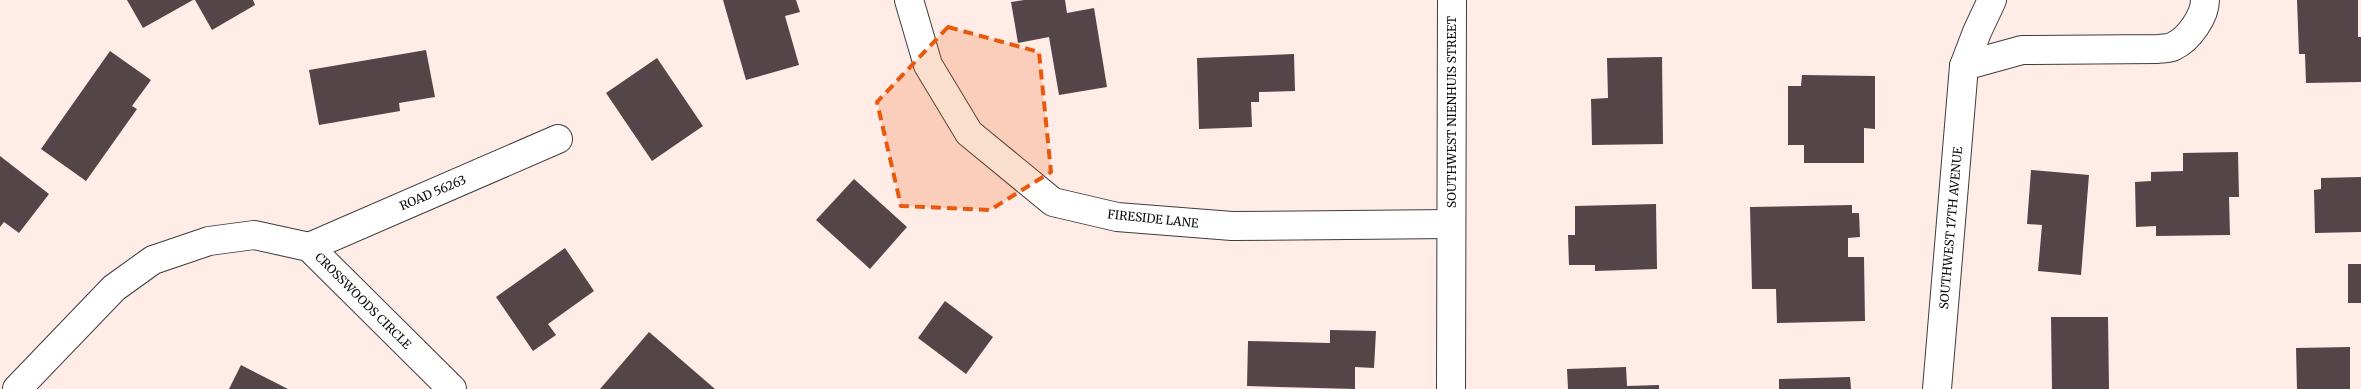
<svg xmlns="http://www.w3.org/2000/svg" width="2361" height="389" font-family="Merriweather,serif">
	<style>
		.building { fill: #534548 }
		.lines { fill: none; stroke-linecap: round; stroke-linejoin: round }
		.minor-casing { stroke: #3d3d3d; stroke-width: 30 }
		.minor { stroke: #fff; stroke-width: 28 }
		.marked { fill: #e8590c; fill-opacity: 0.2; stroke: #e8590c; stroke-width: 4; stroke-dasharray: 10 6; stroke-linejoin: round }
		.labels { text-anchor: middle; stroke-width: 5; stroke-linejoin: round; paint-order: stroke }
		.street-label { font-size: 12px; fill: #0a0a0a; stroke: #fff }
	</style>
	<rect width="100%" height="100%" fill="#ffece7"/>
	<!-- building -->
	<g class="building">
		<polygon points="127,0 193,0 143,28"/>
		<polygon points="195,0 253,0 255,5 212,30"/>
		<polygon points="723,0 796,0 800,12 785,16 799,65 746,80"/>
		<polygon points="1024,0 1065,0 1067,13 1094,8 1107,87 1059,95 1049,37 1018,43 1011,2"/>
		<polygon points="2297,0 2358,0 2358,37 2361,37 2361,82 2306,83 2305,54 2299,54"/>
		<polygon points="426,50 435,97 399,103 400,111 319,125 309,70"/>
		<polygon points="110,51 151,80 132,106 137,109 86,181 41,149"/>
		<polygon points="1294,54 1295,91 1259,92 1259,102 1251,102 1252,127 1199,129 1197,58"/>
		<polygon points="1662,57 1663,144 1592,145 1591,99 1608,98 1607,58"/>
		<polygon points="657,58 703,126 652,161 606,93"/>
		<polygon points="1802,75 1875,76 1875,129 1864,128 1864,163 1804,163 1804,145 1788,145 1788,86 1801,86"/>
		<polygon points="2238,152 2239,197 2229,197 2230,235 2156,236 2156,226 2136,227 2135,182 2151,181 2151,172 2183,171 2183,153"/>
		<polygon points="0,156 49,194 19,233 4,222 0,227"/>
		<polygon points="2031,170 2089,175 2081,275 2038,271 2042,225 2027,224"/>
		<polygon points="2361,177 2361,232 2315,233 2314,190 2321,189 2321,178"/>
		<polygon points="854,179 907,227 870,269 816,220"/>
		<polygon points="1656,204 1657,269 1595,271 1595,265 1569,265 1568,235 1575,235 1575,206"/>
		<polygon points="1852,205 1852,213 1859,213 1860,237 1848,238 1848,257 1864,257 1865,321 1777,323 1776,289 1752,289 1750,207"/>
		<polygon points="565,248 594,291 548,324 556,335 533,351 496,297"/>
		<rect x="2348" y="264" width="13" height="39"/>
		<polygon points="945,301 993,337 966,374 918,338"/>
		<polygon points="2051,317 2108,317 2109,389 2052,389"/>
		<polygon points="1330,330 1376,331 1374,368 1355,367 1355,389 1247,386 1248,341 1330,343"/>
		<polygon points="649,332 715,389 600,389"/>
		<polygon points="2350,347 2350,389 2297,389 2296,348"/>
		<polygon points="241,365 288,389 229,389"/>
		<polygon points="1626,367 1627,386 1659,385 1659,389 1568,389 1567,369"/>
		<polygon points="1850,377 1851,389 1779,389 1779,379"/>
	</g>
	<g class="lines">
		<defs>
			<g id="minor">
				<polyline points="909,0 928,65 969,133 1053,202 1117,217 1232,226 1451,224"/>
				<path d="M 1964,66 L 2022,50 L 2158,49 C 2162,48 2170,49 2174,46 C 2189,39 2205,16 2205,0"/>
				<polyline points="309,247 558,139"/>
				<polyline points="17,389 114,288 153,260 209,241 254,235 309,247 452,389"/>
				<polyline points="1451,389 1452,0"/>
				<polyline points="1937,389 1964,66 1977,32 1992,0"/>
			</g>
		</defs>
		<!-- minor casing -->
		<use href="#minor" class="minor-casing"/>
		<!-- minor -->
		<use href="#minor" class="minor"/>
	</g>
	<!-- marked area -->
	<path class="marked" d="M 948,27 L 1039,52 L 1051,172 L 990,210 L 901,206 L 877,102 Z"/>
	<g class="labels">
		<!-- street labels -->
		<g class="street-label">
			<text transform="translate(1452 112) rotate(-90)" y="4">SOUTHWEST NIENHUIS STREET</text>
			<text transform="translate(433 193) rotate(-23)" y="4">ROAD 56263</text>
			<text transform="translate(1153 219) rotate(6)" y="4">FIRESIDE LANE</text>
			<text transform="translate(1951 228) rotate(-85)" y="4">SOUTHWEST 17TH AVENUE</text>
			<text transform="translate(363 301) rotate(45)" y="4">CROSSWOODS CIRCLE</text>
		</g>
	</g>
</svg>
